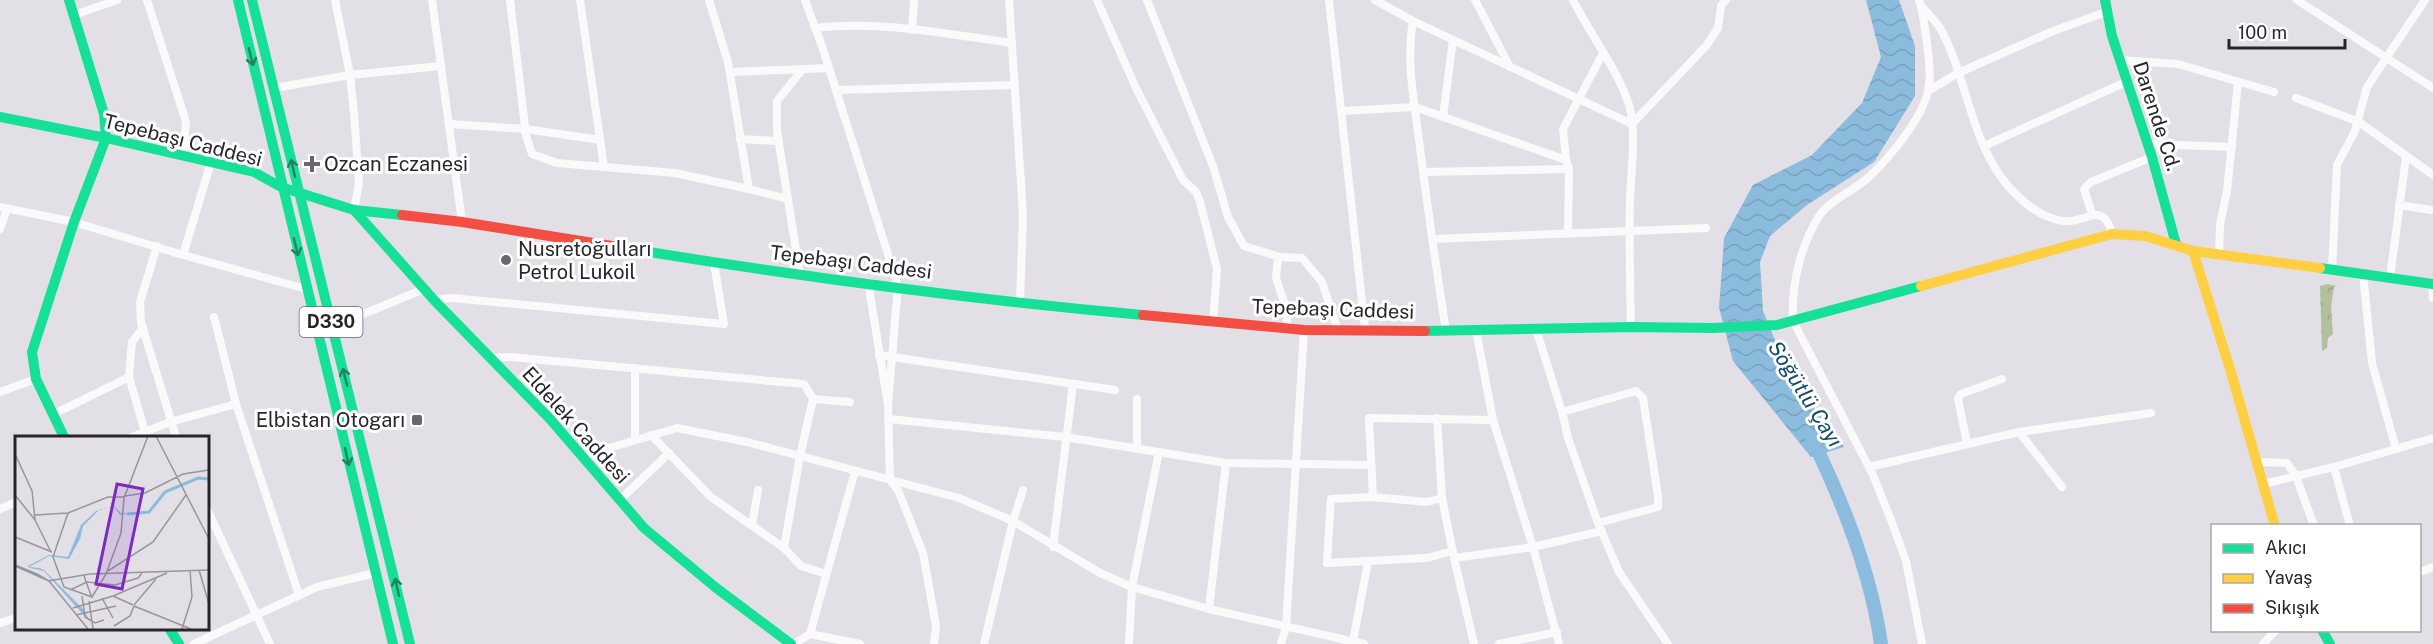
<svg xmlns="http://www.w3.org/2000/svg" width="2433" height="644" font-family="'Public Sans',sans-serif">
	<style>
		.forest { fill: url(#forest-crowns) }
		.water { fill: url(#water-waves) }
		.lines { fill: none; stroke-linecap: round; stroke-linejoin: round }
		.river { stroke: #8bbcdd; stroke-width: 14 }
		.street { stroke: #fbfafb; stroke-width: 8 }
		.fast { stroke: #16e098; stroke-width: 10 }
		.slow { stroke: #ffcf43; stroke-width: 10 }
		.jam { stroke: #f24e42; stroke-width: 10 }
		.oneway { stroke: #208362 }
		.poi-dot { fill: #6a676c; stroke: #fff; stroke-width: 2 }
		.labels { text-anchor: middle; stroke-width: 6; stroke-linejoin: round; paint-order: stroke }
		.shield { fill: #fff; stroke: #69676b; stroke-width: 1.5 }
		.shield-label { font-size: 18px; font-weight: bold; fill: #29262b }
		.street-label { font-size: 20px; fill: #29262b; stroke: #fff }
		.poi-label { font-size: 20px; fill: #29262b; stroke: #fff; text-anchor: start }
		.water-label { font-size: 21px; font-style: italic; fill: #0d4866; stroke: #fff }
		.inset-river { fill: none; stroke: #8bbcdd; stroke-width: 3 }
		.inset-road { fill: none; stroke: #99959b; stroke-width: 1.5 }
		.view { fill: #7b2cbf; fill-opacity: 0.15; stroke: #7b2cbf; stroke-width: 3 }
		.inset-edge { fill: none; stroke: #29262b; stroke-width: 3 }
	</style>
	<defs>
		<pattern id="forest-crowns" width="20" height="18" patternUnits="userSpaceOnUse" patternTransform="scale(1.5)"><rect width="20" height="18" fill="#b3c09d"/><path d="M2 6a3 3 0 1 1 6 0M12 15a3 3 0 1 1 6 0" fill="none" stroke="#9aa587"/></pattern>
		<pattern id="water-waves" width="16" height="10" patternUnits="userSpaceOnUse" patternTransform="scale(1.5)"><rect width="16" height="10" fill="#8bbcdd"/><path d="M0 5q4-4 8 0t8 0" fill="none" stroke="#78a1be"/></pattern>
	</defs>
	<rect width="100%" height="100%" fill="#e3dfe6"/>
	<!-- forest -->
	<polygon class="forest" points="2327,284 2337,286 2334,287 2331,306 2333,334 2328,338 2327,348 2322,351 2320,286"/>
	<!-- water -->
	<polygon class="water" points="1866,0 1899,0 1915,46 1915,96 1874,162 1807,205 1770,236 1760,262 1763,311 1790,377 1844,447 1811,457 1733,361 1719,308 1724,238 1753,185 1812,155 1862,103 1881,57"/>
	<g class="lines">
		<!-- river -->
		<path class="river" d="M 1812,439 C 1844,504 1871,573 1881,644"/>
		<!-- street -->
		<g class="street">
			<polyline points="147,0 186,122 183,156"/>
			<polyline points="335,0 350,75 354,113 359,183 354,210"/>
			<polyline points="432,0 462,222"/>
			<polyline points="510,0 526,135 532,154 557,163 675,173 749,189"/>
			<polyline points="580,0 604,167"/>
			<polyline points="709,0 728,62 749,189 788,199"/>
			<polyline points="805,0 823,49 898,286 888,405"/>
			<polyline points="1009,0 1023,214 1020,302"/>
			<polyline points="1097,0 1136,88 1183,180 1196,192 1200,202 1217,269 1213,322"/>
			<polyline points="1147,0 1213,166 1228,217 1244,246 1280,257 1302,258 1322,282 1338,330"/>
			<polyline points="1329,0 1365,329"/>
			<polyline points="1375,0 1413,21 1632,124 1706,46 1718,28 1721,6 1726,0"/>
			<polyline points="1475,0 1510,67"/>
			<path d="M 1573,0 C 1590,34 1618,70 1629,105 C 1637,131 1631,170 1630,197 C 1629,241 1630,284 1631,327"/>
			<path d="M 1919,0 C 1923,11 1924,24 1926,36 C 1928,53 1932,73 1928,91 C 1922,119 1890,157 1869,177 C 1854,191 1831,199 1819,216 C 1800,247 1791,286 1793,321 L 1873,475 L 1891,520 L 1906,561 L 1922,644"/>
			<polyline points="2297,0 2433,88"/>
			<path d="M 1922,7 C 1928,14 1936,21 1940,28 C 1968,78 1970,143 2009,187 C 2023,203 2040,217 2062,221 C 2085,225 2103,198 2112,234"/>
			<polyline points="74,15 117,0"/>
			<path d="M 1413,21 C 1406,60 1414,100 1419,140 C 1427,204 1436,267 1446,331"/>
			<path d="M 815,28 C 881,20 947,34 1012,43"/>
			<polyline points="912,30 914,0"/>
			<polyline points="2120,60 2178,64 2274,92"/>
			<polyline points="730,72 829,68"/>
			<polyline points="274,88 350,75 441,66"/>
			<polyline points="836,90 1015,85"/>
			<polyline points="1928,91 1958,73 2053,31 2106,12"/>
			<polyline points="2296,98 2359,122 2433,175"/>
			<polyline points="1341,111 1415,107 1566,160"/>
			<polyline points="1443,117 1453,40"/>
			<polyline points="449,124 526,129 600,140"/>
			<polyline points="740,139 778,141"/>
			<polyline points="2148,144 2232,147"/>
			<polyline points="1984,146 2126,82"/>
			<polyline points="1423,172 1569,169"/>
			<polyline points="2399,205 2431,210"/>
			<polyline points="0,207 74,222 183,255 306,289"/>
			<polyline points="2092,214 2084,189 2091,182 2152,157"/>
			<polyline points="0,229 7,209"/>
			<polyline points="1568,232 1569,169 1566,160 1563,129 1603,53"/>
			<polyline points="1432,239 1706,228"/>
			<polyline points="157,246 140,302 141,322 176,437"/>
			<polyline points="2219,254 2220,224 2227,191 2238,82"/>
			<polyline points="183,255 211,162"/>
			<polyline points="1278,257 1276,278 1287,311 1287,329"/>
			<polyline points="2332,270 2337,165 2355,131 2367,87 2425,0"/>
			<polyline points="2363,274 2372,363 2396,449"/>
			<polyline points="800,275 777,131 777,101 802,70"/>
			<polyline points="2390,278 2406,157"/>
			<polyline points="868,282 888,405 890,480 898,490 923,553 936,626 934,644"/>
			<polyline points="2432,284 2433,298"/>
			<polyline points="434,300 452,298 724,324 714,263"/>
			<polyline points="214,317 236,404 299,595"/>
			<polyline points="332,327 424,289"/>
			<polyline points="143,328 132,342 129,377 145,432"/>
			<polyline points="1536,329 1562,412 1568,438 1598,523"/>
			<polyline points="1476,330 1493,420 1533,547 1559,644"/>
			<polyline points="879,355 1115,390"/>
			<polyline points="490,358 510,357 804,384 813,399 800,456 784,548"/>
			<polyline points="0,392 36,379"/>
			<polyline points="813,399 850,402"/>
			<polyline points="1137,399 1137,449"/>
			<polyline points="1562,412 1636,391 1643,398 1658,496 1658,507 1598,523 1619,572 1668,644"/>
			<polyline points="54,414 129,377"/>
			<polyline points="1437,418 1442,498 1453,553"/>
			<polyline points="889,419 1065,437 1226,463 1371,465"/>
			<polyline points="2019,432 2062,487"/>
			<polyline points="651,435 711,497 784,548 801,566 826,574"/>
			<polyline points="132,437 170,422 236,404"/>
			<polyline points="635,440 635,368"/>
			<polyline points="1967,443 1958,399 1961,394 2002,379"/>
			<polyline points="582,456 677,428 747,442 959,498 1013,521 1100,573 1132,587 1209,609 1364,644"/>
			<polyline points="2257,462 2287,463 2296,476 2314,526"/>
			<polyline points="1869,467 2019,432 2151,413"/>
			<polyline points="2334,467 2350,526"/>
			<polyline points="2263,484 2334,467 2433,438"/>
			<polyline points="1373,497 1369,418 1493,420"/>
			<polyline points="1442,498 1427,502 1373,497 1331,499 1327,563 1427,558 1453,551"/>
			<polyline points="620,500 669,453"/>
			<polyline points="0,509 16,502"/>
			<polyline points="207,509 270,644"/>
			<polyline points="752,525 758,490"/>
			<polyline points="1053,547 1073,384"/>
			<polyline points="2420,572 2433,567"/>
			<polyline points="1209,609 1226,463"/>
			<polyline points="0,623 16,618"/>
			<polyline points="810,634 855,471"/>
			<polyline points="1353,641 1368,562"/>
			<polyline points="194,644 317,587 375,573"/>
			<polyline points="794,644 810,634 860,644"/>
			<polyline points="984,644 1013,521 1023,490"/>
			<polyline points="1129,644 1132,587 1159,452"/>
			<polyline points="1281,644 1286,627 1304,330"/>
			<polyline points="1474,644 1454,558 1533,547 1602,531"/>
			<polyline points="1499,644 1557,632"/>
			<polyline points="2263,644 2276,630"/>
		</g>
		<!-- fast -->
		<g class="fast">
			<polyline points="238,0 393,644"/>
			<polyline points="252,0 410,644"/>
			<polyline points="2105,0 2112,36 2152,157 2176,244"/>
			<polyline points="0,117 106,138 254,172 281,187 354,210 402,215"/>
			<polyline points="354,210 434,300 550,419 644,528 715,587 791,644"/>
			<path d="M 612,246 C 788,275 965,299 1143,315"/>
			<polyline points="2320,268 2433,284"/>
			<polyline points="1425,331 1631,327 1713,328 1777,325 1921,286"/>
			<polyline points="64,437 36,379 32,352 74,222 106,138 104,114 69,0"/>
			<polyline points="169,628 179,644"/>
			<polyline points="2322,630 2330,644"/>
		</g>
		<!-- slow -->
		<g class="slow">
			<polyline points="2193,251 2230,369 2275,526"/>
			<polyline points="1921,286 2112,234 2145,236 2193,251 2320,268"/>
		</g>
		<!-- jam -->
		<g class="jam">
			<polyline points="402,215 462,222 612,246"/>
			<polyline points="1143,315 1304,330 1425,331"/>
		</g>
	</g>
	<!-- one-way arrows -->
	<defs><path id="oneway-shaft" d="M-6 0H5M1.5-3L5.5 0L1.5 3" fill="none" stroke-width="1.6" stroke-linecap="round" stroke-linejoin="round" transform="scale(1.5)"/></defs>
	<g class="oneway">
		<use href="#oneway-shaft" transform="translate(251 57) rotate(76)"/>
		<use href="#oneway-shaft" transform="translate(293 168) rotate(-103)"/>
		<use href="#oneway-shaft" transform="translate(296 247) rotate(76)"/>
		<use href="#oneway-shaft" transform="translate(345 377) rotate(-104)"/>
		<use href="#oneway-shaft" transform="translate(347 457) rotate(77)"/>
		<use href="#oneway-shaft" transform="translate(397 587) rotate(-103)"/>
	</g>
	<!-- markers -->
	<g class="poi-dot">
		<path d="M309 155h6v6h6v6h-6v6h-6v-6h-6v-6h6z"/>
		<circle cx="506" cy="260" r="6"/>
		<rect x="411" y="414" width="12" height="12" rx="3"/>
	</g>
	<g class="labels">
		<!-- shield labels -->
		<rect class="shield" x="299.5" y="307" width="63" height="30" rx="4.5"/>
		<g class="shield-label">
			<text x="331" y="328">D330</text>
		</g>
		<!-- street labels -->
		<g class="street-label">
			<text transform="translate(2157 116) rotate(72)" y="7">Darende Cd.</text>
			<text transform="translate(183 140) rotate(14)" y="7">Tepebaşı Caddesi</text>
			<text transform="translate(851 262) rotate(7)" y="7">Tepebaşı Caddesi</text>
			<text transform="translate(1333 309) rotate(2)" y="7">Tepebaşı Caddesi</text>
			<text transform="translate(576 425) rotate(48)" y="7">Eldelek Caddesi</text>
		</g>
		<!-- poi labels -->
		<g class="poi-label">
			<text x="324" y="171">Ozcan Eczanesi</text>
			<text x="518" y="256">Nusretoğulları<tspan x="518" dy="23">Petrol Lukoil</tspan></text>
			<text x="405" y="427" text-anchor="end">Elbistan Otogarı</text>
		</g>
		<!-- water labels -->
		<g class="water-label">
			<text transform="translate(1805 394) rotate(58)" y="7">Söğütlü Çayı</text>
		</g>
	</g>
	<!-- overview -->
	<g transform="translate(15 436)">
		<rect width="194" height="194" fill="#e3dfe6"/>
		<path d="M 99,70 L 106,77 L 115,77 L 105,79 L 99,71 L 85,73 L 68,90 L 65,103 L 54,123 L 34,120 L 14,131 L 24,132 L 29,134 L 68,173 L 76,187 L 96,182 L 106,193 L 96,182 L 76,187 L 29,135 L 15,132 L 8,126 L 13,130 L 34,119 L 53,121 L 66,89 L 81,75 Z" fill="#8bbcdd"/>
		<path class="inset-river" d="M 112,78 L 134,76 L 150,56 L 183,42 L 194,43"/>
		<path class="inset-road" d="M 141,0 L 194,103M 0,18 L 17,55 L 20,84M 0,59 L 20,84M 110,60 L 130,57 L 168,38 L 194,34M 53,77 L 38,121 L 49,151 L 77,161 L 91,138M 20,79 L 53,77 L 93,61 L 110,61M 20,84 L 36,116M 0,101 L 37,116M 0,129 L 22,138 L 34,145 L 0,130M 184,134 L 194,168M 93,135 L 138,106 L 171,59M 91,138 L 106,97 L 109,62 L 133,0M 69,140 L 77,162M 33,145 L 75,138 L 194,134M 34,145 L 73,193M 55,154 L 72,146 L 100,149 L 123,142 L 127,137M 67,160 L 70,181 L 80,187 L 89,184M 98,160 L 118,169M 87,162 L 98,182M 74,165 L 78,193M 119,169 L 141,143M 119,170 L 176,193M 58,172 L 98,160 L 152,137M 61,179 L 101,170M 99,190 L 115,180 L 119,170M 167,193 L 177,161 L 175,134"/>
		<path class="view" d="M 102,48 L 128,53 L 107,153 L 81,148 Z"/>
		<rect width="194" height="194" class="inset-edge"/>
	</g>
	<!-- legend -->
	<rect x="2211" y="524" width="210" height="108" fill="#ffffff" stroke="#a9a8aa" stroke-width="1.5"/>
	<rect x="2223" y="544" width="30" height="9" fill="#16e098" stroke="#a9a8aa" stroke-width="1.5"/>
	<text x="2265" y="554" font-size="18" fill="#29262b">Akıcı</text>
	<rect x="2223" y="574" width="30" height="9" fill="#ffcf43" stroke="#a9a8aa" stroke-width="1.5"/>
	<text x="2265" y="584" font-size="18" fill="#29262b">Yavaş</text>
	<rect x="2223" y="604" width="30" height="9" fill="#f24e42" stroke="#a9a8aa" stroke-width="1.5"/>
	<text x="2265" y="614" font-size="18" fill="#29262b">Sıkışık</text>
	<!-- scale -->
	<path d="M2229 39v9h116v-9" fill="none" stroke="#29262b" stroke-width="3"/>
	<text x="2238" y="39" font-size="18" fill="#29262b" stroke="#ffffff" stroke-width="4.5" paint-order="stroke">100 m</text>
</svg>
